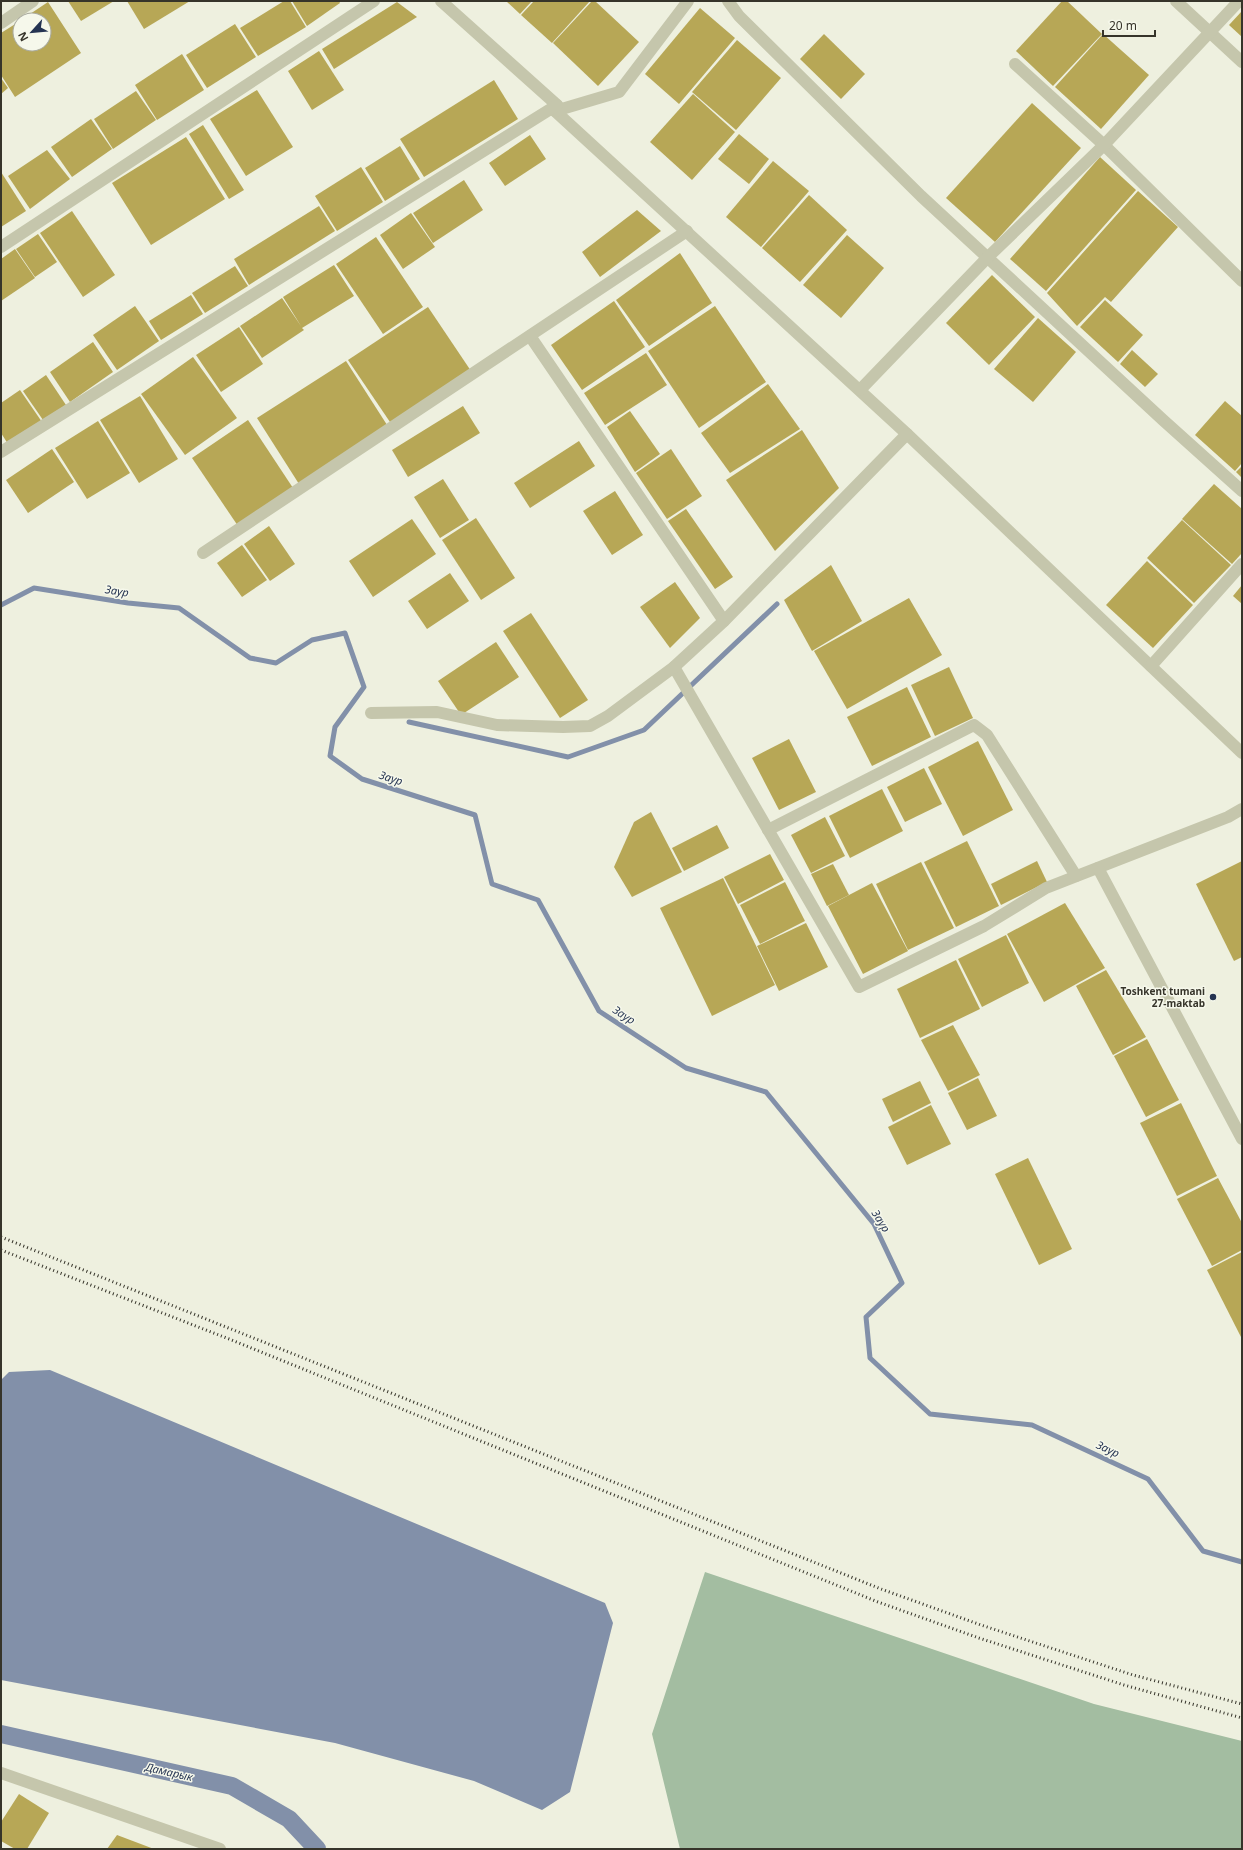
<svg xmlns="http://www.w3.org/2000/svg" width="1243" height="1850" font-family="'Noto Sans',sans-serif">
	<style>
		.green { fill: #a3bda1 }
		.water { fill: #8290a9 }
		.lines { fill: none; stroke-linecap: round; stroke-linejoin: round }
		.stream { stroke: #8290a9; stroke-width: 5 }
		.canal { stroke: #8290a9; stroke-width: 18 }
		.building { fill: #b7a756 }
		.minor { stroke: #c5c6ac; stroke-width: 12 }
		.rail { stroke: #36342a; stroke-width: 3; stroke-dasharray: 1 3; stroke-linecap: butt }
		.poi-dot { fill: #253452; stroke: #f6f8eb; stroke-width: 1.5 }
		.labels { text-anchor: middle; stroke-width: 3; stroke-linejoin: round; paint-order: stroke }
		.poi-label { font-size: 10px; font-weight: bold; fill: #36342a; stroke: #f6f8eb; text-anchor: end }
		.water-label { font-size: 11px; font-style: italic; fill: #253452; stroke: #f6f8eb }
	</style>
	<rect width="100%" height="100%" fill="#eef0df"/>
	<!-- green -->
	<polygon class="green" points="705,1572 1094,1704 1242,1741 1242,1849 680,1849 652,1734"/>
	<!-- water -->
	<polygon class="water" points="50,1370 605,1603 613,1623 570,1792 542,1810 474,1781 335,1743 1,1680 1,1380 9,1372"/>
	<g class="lines">
		<!-- stream -->
		<g class="stream">
			<polyline points="1,605 34,588 128,603 179,608 250,658 276,663 312,640 345,633 364,687 335,727 330,756 362,779 475,815 492,884 538,900 599,1011 686,1068 766,1092 874,1224 902,1283 866,1317 870,1358 930,1414 1032,1425 1148,1479 1203,1551 1242,1562"/>
			<polyline points="409,722 568,757 644,730 777,604"/>
		</g>
		<!-- canal -->
		<polyline class="canal" points="1,1734 232,1786 289,1819 317,1849"/>
	</g>
	<!-- building -->
	<g class="building">
		<polygon points="68,1 114,1 81,21"/>
		<polygon points="127,1 190,1 144,29"/>
		<polygon points="284,1 290,1 306,27 258,56 240,28"/>
		<polygon points="292,1 339,1 340,3 307,26"/>
		<polygon points="506,1 532,1 520,14"/>
		<polygon points="534,1 590,1 552,43 521,15"/>
		<polygon points="592,1 595,1 639,42 598,86 553,43"/>
		<polygon points="1062,1 1067,1 1102,34 1053,86 1016,51"/>
		<polygon points="48,2 81,53 15,97 1,75 1,33 20,21 20,44 44,44 44,20 21,20"/>
		<polygon points="397,2 417,17 334,69 322,49"/>
		<polygon points="700,8 735,38 679,104 645,74"/>
		<polygon points="1242,11 1242,37 1229,25"/>
		<polygon points="235,24 256,57 207,88 186,55"/>
		<polygon points="824,34 865,74 841,99 800,59"/>
		<polygon points="1103,34 1149,75 1101,129 1055,87"/>
		<polygon points="737,40 781,78 736,130 692,92"/>
		<polygon points="319,51 344,90 312,110 288,71"/>
		<polygon points="182,54 204,90 157,120 135,85"/>
		<polygon points="1,78 8,88 1,94"/>
		<polygon points="494,80 518,119 424,177 400,139"/>
		<polygon points="257,90 293,147 246,176 210,119"/>
		<polygon points="136,91 156,120 113,149 94,119"/>
		<polygon points="693,94 735,132 692,180 650,142"/>
		<polygon points="1032,103 1081,148 995,242 946,198"/>
		<polygon points="91,119 112,149 72,177 51,147"/>
		<polygon points="203,125 244,190 229,199 189,134"/>
		<polygon points="739,134 769,159 749,184 718,159"/>
		<polygon points="530,135 546,159 505,186 489,163"/>
		<polygon points="186,137 225,199 151,245 112,183"/>
		<polygon points="400,146 420,179 385,201 365,168"/>
		<polygon points="47,150 70,179 30,209 8,176"/>
		<polygon points="1100,157 1136,190 1046,291 1010,259"/>
		<polygon points="773,161 809,191 761,247 726,217"/>
		<polygon points="361,167 383,202 337,231 315,196"/>
		<polygon points="1,172 26,211 1,227"/>
		<polygon points="464,180 483,210 433,243 413,213"/>
		<polygon points="1138,191 1178,227 1111,302 1105,297 1077,326 1047,293"/>
		<polygon points="809,195 847,230 800,282 762,248"/>
		<polygon points="319,206 335,231 249,285 234,259"/>
		<polygon points="637,210 661,231 600,277 582,252"/>
		<polygon points="72,211 115,275 83,297 40,233"/>
		<polygon points="411,213 435,247 403,269 380,235"/>
		<polygon points="38,234 57,262 35,277 16,249"/>
		<polygon points="847,235 884,268 841,318 803,285"/>
		<polygon points="376,237 423,307 383,334 336,264"/>
		<polygon points="15,249 35,278 1,301 1,259"/>
		<polygon points="680,253 712,303 649,346 616,300"/>
		<polygon points="334,265 354,296 302,328 304,330 262,358 240,326 282,298 301,326 283,297"/>
		<polygon points="235,266 248,286 205,313 192,293"/>
		<polygon points="992,275 1035,317 989,365 946,323"/>
		<polygon points="191,295 203,314 161,340 149,321"/>
		<polygon points="1105,300 1143,335 1118,362 1080,327"/>
		<polygon points="614,301 645,347 582,390 551,345"/>
		<polygon points="135,306 159,341 117,370 93,335"/>
		<polygon points="715,306 766,382 699,428 648,351"/>
		<polygon points="428,307 471,371 392,425 348,360"/>
		<polygon points="1038,318 1076,352 1033,402 994,369"/>
		<polygon points="239,327 263,364 221,392 196,355"/>
		<polygon points="93,342 113,372 70,402 50,372"/>
		<polygon points="1132,350 1158,374 1145,387 1120,364"/>
		<polygon points="646,353 667,385 605,425 584,393"/>
		<polygon points="193,357 237,418 185,455 141,394"/>
		<polygon points="346,361 389,428 299,484 257,418"/>
		<polygon points="46,375 66,405 43,420 23,391"/>
		<polygon points="768,384 800,429 730,473 701,433"/>
		<polygon points="20,390 42,422 8,444 1,433 1,403"/>
		<polygon points="140,396 178,459 139,483 100,420"/>
		<polygon points="1225,401 1242,416 1242,463 1235,471 1195,435"/>
		<polygon points="463,406 480,433 408,477 392,450"/>
		<polygon points="630,411 660,454 635,472 607,427"/>
		<polygon points="248,420 293,488 238,526 192,458"/>
		<polygon points="98,421 130,473 87,499 55,448"/>
		<polygon points="802,430 839,488 775,551 726,480"/>
		<polygon points="579,441 595,466 530,508 514,483"/>
		<polygon points="52,449 74,482 28,513 6,480"/>
		<polygon points="671,449 702,496 667,519 636,473"/>
		<polygon points="1242,466 1242,478 1236,472"/>
		<polygon points="443,479 469,520 440,538 414,497"/>
		<polygon points="1214,484 1242,509 1242,553 1232,564 1182,519"/>
		<polygon points="615,491 643,535 612,555 583,511"/>
		<polygon points="686,509 733,577 715,589 668,521"/>
		<polygon points="476,518 515,578 481,600 442,540"/>
		<polygon points="412,519 436,554 373,597 349,561"/>
		<polygon points="1182,520 1231,565 1194,603 1147,558"/>
		<polygon points="269,526 295,564 270,581 244,544"/>
		<polygon points="242,545 267,580 242,597 217,563"/>
		<polygon points="1147,561 1193,605 1153,648 1106,605"/>
		<polygon points="831,565 862,621 812,651 784,600"/>
		<polygon points="450,573 469,601 427,629 408,601"/>
		<polygon points="675,582 700,618 670,648 640,607"/>
		<polygon points="1242,585 1242,604 1233,596"/>
		<polygon points="909,598 942,655 847,709 814,651"/>
		<polygon points="531,613 588,700 560,718 503,631"/>
		<polygon points="496,642 519,677 461,715 438,681"/>
		<polygon points="949,667 973,718 935,736 911,685"/>
		<polygon points="907,687 931,737 872,766 847,717"/>
		<polygon points="789,739 816,792 779,810 752,758"/>
		<polygon points="978,741 1013,810 963,836 928,767"/>
		<polygon points="924,768 942,804 905,822 887,787"/>
		<polygon points="882,789 903,831 850,858 829,816"/>
		<polygon points="651,812 682,872 632,897 614,867 634,822"/>
		<polygon points="825,817 845,856 811,873 791,835"/>
		<polygon points="717,825 729,848 684,871 672,848"/>
		<polygon points="967,841 999,906 956,927 924,862"/>
		<polygon points="770,854 784,880 738,904 724,877"/>
		<polygon points="1037,861 1047,882 1001,905 991,884"/>
		<polygon points="1242,861 1242,957 1234,961 1196,884"/>
		<polygon points="921,862 954,928 908,950 876,884"/>
		<polygon points="833,864 849,895 827,906 811,874"/>
		<polygon points="723,878 775,985 712,1016 660,908"/>
		<polygon points="785,882 805,921 760,944 740,905"/>
		<polygon points="872,883 908,951 863,974 828,906"/>
		<polygon points="1065,903 1105,968 1044,1002 1007,934"/>
		<polygon points="806,923 828,967 779,991 757,946"/>
		<polygon points="1006,935 1029,983 982,1007 958,959"/>
		<polygon points="956,960 980,1009 920,1038 897,989"/>
		<polygon points="1106,970 1146,1037 1113,1055 1076,986"/>
		<polygon points="953,1025 980,1075 948,1091 921,1040"/>
		<polygon points="1147,1039 1179,1100 1146,1117 1114,1056"/>
		<polygon points="978,1078 997,1116 967,1130 948,1093"/>
		<polygon points="920,1081 931,1103 893,1122 882,1099"/>
		<polygon points="1181,1103 1217,1176 1177,1196 1140,1123"/>
		<polygon points="931,1105 951,1144 907,1165 888,1127"/>
		<polygon points="1028,1158 1072,1249 1039,1265 995,1174"/>
		<polygon points="1218,1178 1242,1223 1242,1250 1212,1266 1177,1199"/>
		<polygon points="1242,1252 1242,1339 1207,1270"/>
		<polygon points="19,1794 49,1813 27,1849 15,1849 1,1841 1,1822"/>
		<polygon points="117,1835 154,1849 107,1849"/>
	</g>
	<g class="lines">
		<!-- minor -->
		<g class="minor">
			<polyline points="441,1 557,105 555,111 907,434 1242,753"/>
			<polyline points="728,1 739,16 921,196 1163,420 1242,491"/>
			<polyline points="1176,1 1242,62"/>
			<polyline points="1,23 33,1"/>
			<polyline points="1015,64 1104,145 1242,281"/>
			<polyline points="555,111 619,92 688,1"/>
			<polyline points="1,247 374,1"/>
			<polyline points="530,336 724,621"/>
			<polyline points="860,390 987,258 1104,145 1239,1"/>
			<polyline points="1,452 557,105"/>
			<polyline points="203,553 687,231"/>
			<polyline points="1151,666 1242,564"/>
			<polyline points="674,667 859,987 984,926 1046,888 1228,817 1242,809"/>
			<polyline points="371,713 437,712 497,725 563,727 590,726 608,716 674,667 724,621 907,434"/>
			<polyline points="768,830 974,725 987,735 1076,876"/>
			<polyline points="1098,868 1242,1139"/>
			<polyline points="1,1773 220,1849"/>
		</g>
		<!-- rail -->
		<g class="rail">
			<polyline points="1,1237 881,1589 981,1625 1133,1675 1242,1704"/>
			<polyline points="1,1250 229,1339 878,1602 979,1638 1124,1685 1242,1718"/>
		</g>
	</g>
	<!-- markers -->
	<circle class="poi-dot" cx="1213" cy="997" r="4"/>
	<g class="labels">
		<!-- poi labels -->
		<g class="poi-label">
			<text x="1205" y="995">Toshkent tumani<tspan x="1205" dy="12">27-maktab</tspan></text>
		</g>
		<!-- water labels -->
		<g class="water-label">
			<text transform="translate(117 591) rotate(9)" y="4">Заур</text>
			<text transform="translate(391 778) rotate(18)" y="4">Заур</text>
			<text transform="translate(624 1015) rotate(33)" y="4">Заур</text>
			<text transform="translate(881 1221) rotate(58)" y="4">Заур</text>
			<text transform="translate(1108 1449) rotate(25)" y="4">Заур</text>
			<text transform="translate(169 1772) rotate(13)" y="4">Дамарык</text>
		</g>
	</g>
	<!-- border -->
	<rect width="1243" height="1850" fill="none" stroke="#36342a" stroke-width="4"/>
	<!-- north arrow -->
	<g transform="translate(32 32) rotate(243)"><circle r="19" fill="#f6f8eb" stroke="#a9aa9e"/>
	<path d="M0-3L7 15L0 10L-7 15Z" fill="#253452"/>
	<text y="-6" font-size="11" font-weight="bold" text-anchor="middle" fill="#36342a">N</text>
	</g>
	<!-- scale -->
	<path d="M1103 30v6h52v-6" fill="none" stroke="#36342a" stroke-width="2"/>
	<text x="1109" y="30" font-size="12" fill="#36342a" stroke="#f6f8eb" stroke-width="3" paint-order="stroke">20 m</text>
</svg>
